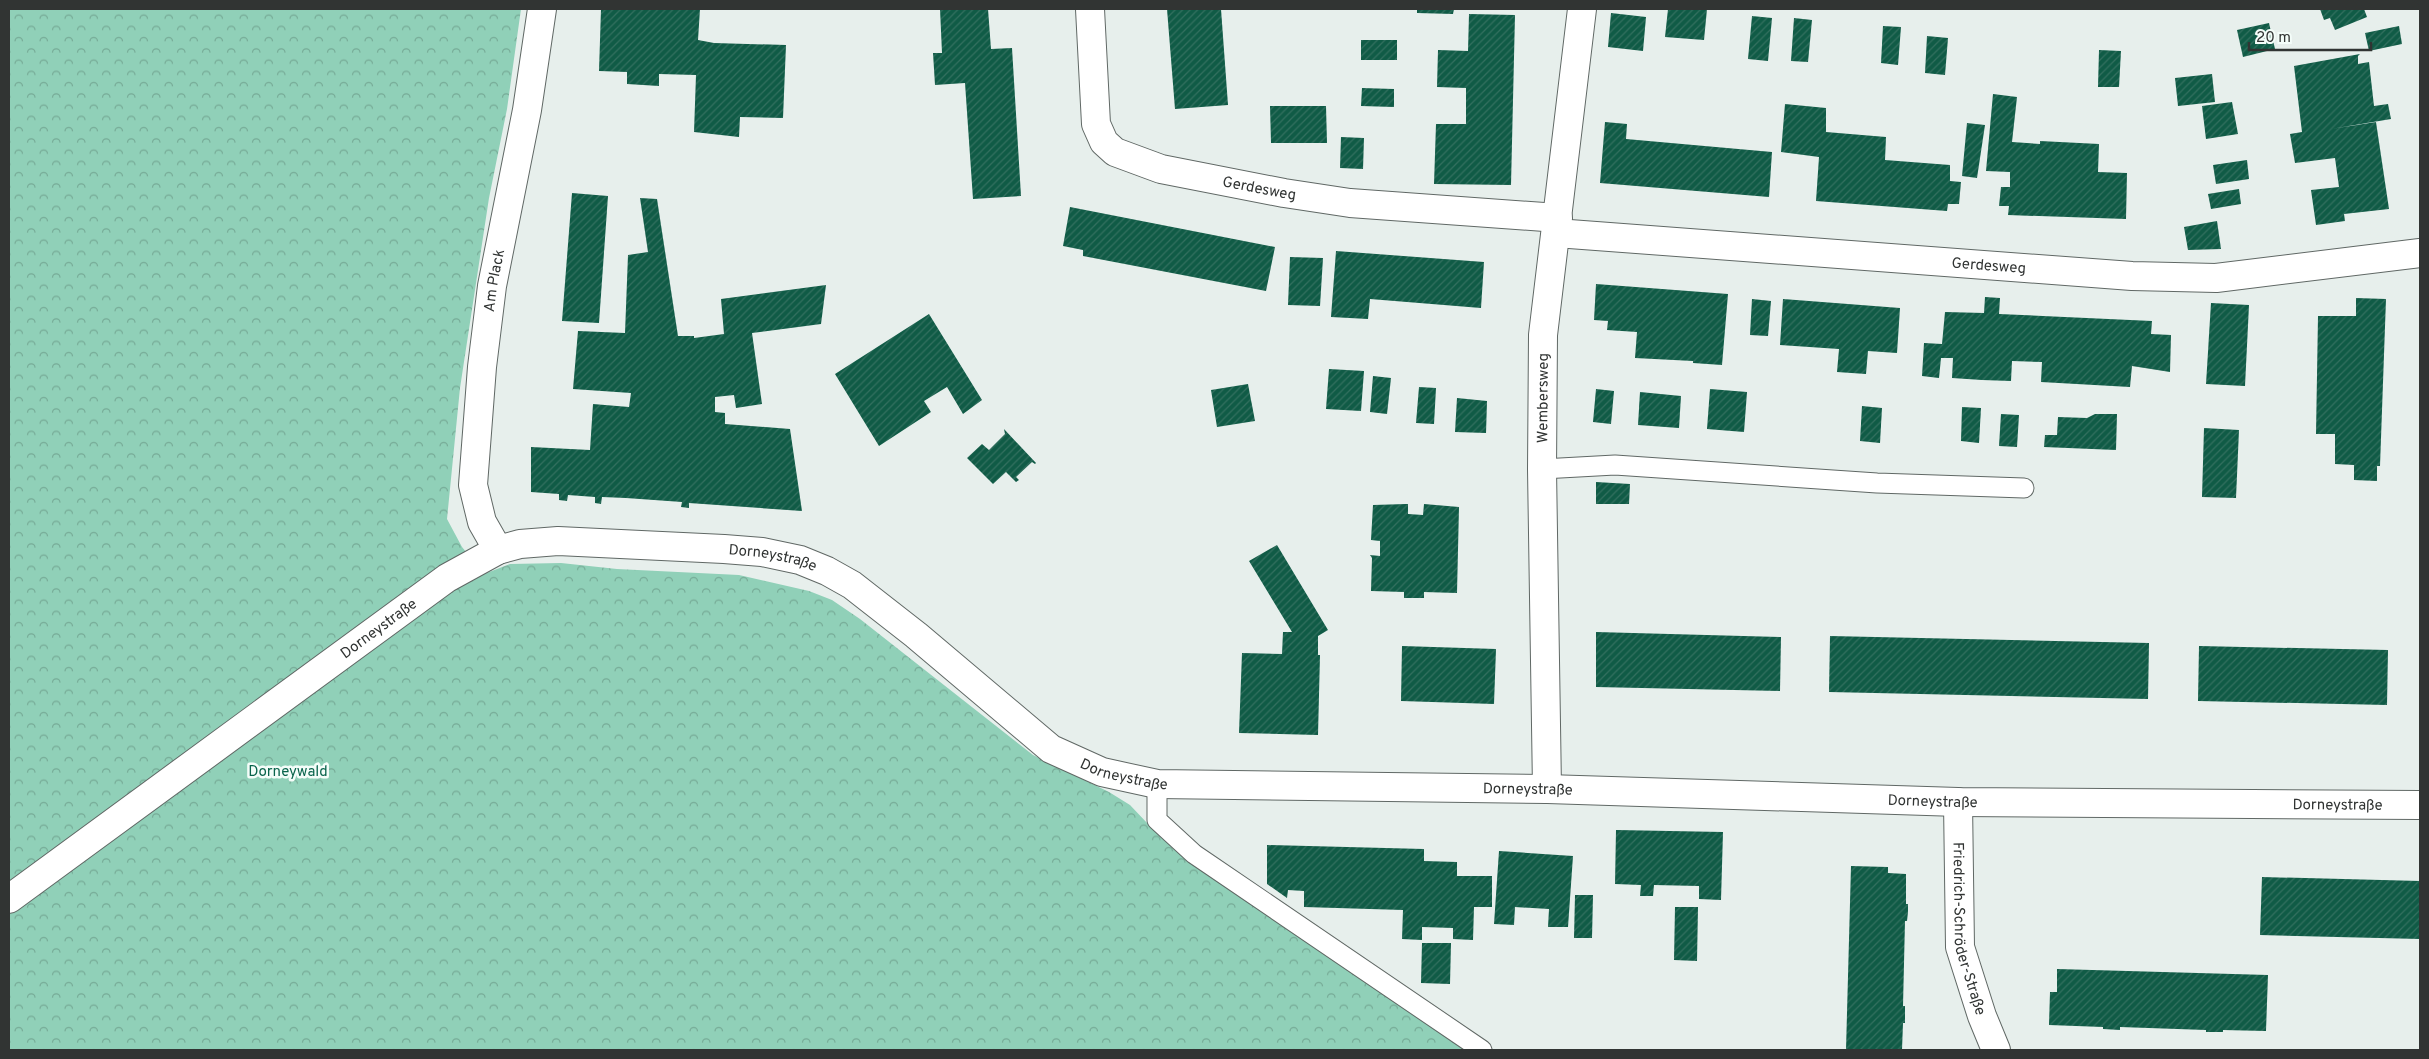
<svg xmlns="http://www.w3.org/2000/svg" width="2429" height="1059" font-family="Overpass,sans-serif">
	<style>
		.forest { fill: url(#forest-crowns) }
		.building { fill: url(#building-hatch) }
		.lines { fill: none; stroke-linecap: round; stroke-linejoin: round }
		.lane-casing { stroke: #606865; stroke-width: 21 }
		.street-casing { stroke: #606865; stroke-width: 30 }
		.lane { stroke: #fff; stroke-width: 19 }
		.street { stroke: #fff; stroke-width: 28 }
		.labels { text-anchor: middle; stroke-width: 5; stroke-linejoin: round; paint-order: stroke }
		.street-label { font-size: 15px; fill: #313433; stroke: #f4fdf9 }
		.park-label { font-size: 15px; fill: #09644c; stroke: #f4fdf9 }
	</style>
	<defs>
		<pattern id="forest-crowns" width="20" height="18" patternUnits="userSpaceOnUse" patternTransform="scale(1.25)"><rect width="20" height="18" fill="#90d0b8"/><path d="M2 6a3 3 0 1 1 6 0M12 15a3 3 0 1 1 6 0" fill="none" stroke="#76aa96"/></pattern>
		<pattern id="building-hatch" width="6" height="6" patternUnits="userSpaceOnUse" patternTransform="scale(1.25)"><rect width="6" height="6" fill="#105b46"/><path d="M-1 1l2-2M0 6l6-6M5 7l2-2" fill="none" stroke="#33705f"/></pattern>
	</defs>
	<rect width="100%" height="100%" fill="#e7efec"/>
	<!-- forest -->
	<polygon class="forest" points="9,9 521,9 507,109 489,198 460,388 447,519 462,547 484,574 510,564 561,563 617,569 739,575 809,591 832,600 860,619 1033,755 1109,792 1130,805 1148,824 1198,862 1469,1050 9,1050"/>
	<!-- building -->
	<g class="building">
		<polygon points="601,9 700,9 698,40 714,43 786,45 783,118 740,117 739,137 694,132 696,75 659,74 659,86 627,84 627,72 599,71"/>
		<polygon points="940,9 988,9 991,49 1012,48 1021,196 973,199 965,83 935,85 933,53 942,53"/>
		<polygon points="1167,9 1221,9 1228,105 1175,109"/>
		<polygon points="1417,9 1454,9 1453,14 1417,13"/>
		<polygon points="1668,9 1707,9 1704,40 1665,37"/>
		<polygon points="2320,9 2364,9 2367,17 2335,30 2330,18 2324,20"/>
		<polygon points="1611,13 1646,17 1643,51 1608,47"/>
		<polygon points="1469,14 1515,15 1511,185 1434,184 1436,124 1466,124 1466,88 1437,87 1438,50 1468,51"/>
		<polygon points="1752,16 1772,18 1768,61 1748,59"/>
		<polygon points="1794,18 1812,20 1808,62 1791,61"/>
		<polygon points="2269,23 2275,49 2243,57 2237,30"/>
		<polygon points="1883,26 1901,27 1898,65 1881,63"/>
		<polygon points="2399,26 2402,44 2369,51 2365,33"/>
		<polygon points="1927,36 1948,38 1945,75 1925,73"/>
		<rect x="1361" y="40" width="36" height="20"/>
		<polygon points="2099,50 2121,51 2119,87 2098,87"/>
		<polygon points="2360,54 2358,56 2358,64 2369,62 2374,106 2388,104 2391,119 2331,129 2376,122 2389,209 2344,214 2345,221 2316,225 2311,190 2339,187 2335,158 2295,163 2290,134 2302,132 2294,66"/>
		<polygon points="2212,74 2215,102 2178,106 2175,78"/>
		<polygon points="1362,88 1394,89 1394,107 1361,106"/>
		<polygon points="1993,94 2017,97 2012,142 2040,144 2040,141 2099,144 2098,172 2127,173 2126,219 2008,215 2009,206 1999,206 2001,187 2010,187 2010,172 1986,171"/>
		<polygon points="2232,102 2238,134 2206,139 2202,106"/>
		<polygon points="1785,104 1826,108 1826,132 1886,137 1885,160 1950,165 1950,181 1961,182 1959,204 1948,204 1947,211 1816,201 1819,157 1781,152"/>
		<polygon points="1270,106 1326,106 1327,143 1271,143"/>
		<polygon points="1605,122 1627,124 1626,139 1772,152 1769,197 1600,183"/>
		<polygon points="1967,123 1985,125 1977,178 1962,176"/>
		<polygon points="1341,137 1364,138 1363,169 1340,168"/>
		<polygon points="2247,160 2249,179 2216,184 2213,165"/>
		<polygon points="2239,189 2241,204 2211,209 2208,194"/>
		<polygon points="572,193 608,196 599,323 562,321"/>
		<polygon points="640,198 657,199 678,336 694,336 694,338 724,334 721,299 826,285 821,324 752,333 762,404 736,408 734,395 715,397 715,412 725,413 725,424 790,429 802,511 689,503 689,508 681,507 682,502 626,498 602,497 601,504 595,503 595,497 568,495 567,501 559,500 559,494 531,492 531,447 590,450 593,404 629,407 631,393 573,389 578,331 625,333 628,255 648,252"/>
		<polygon points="1070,207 1275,247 1266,291 1083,256 1083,250 1063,246"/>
		<polygon points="2217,221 2221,249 2188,250 2184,227"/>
		<polygon points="1336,251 1484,262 1481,308 1370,299 1368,319 1331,317"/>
		<polygon points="1290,257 1323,258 1320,306 1288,305"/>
		<polygon points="1596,284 1728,294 1722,365 1693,363 1693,361 1635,358 1637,332 1607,330 1608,321 1594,320"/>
		<polygon points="1985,297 2000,298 1999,314 2152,321 2151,334 2171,335 2170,372 2132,366 2130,387 2041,382 2042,362 2012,361 2011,381 1982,380 1952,378 1953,358 1941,358 1939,378 1922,376 1924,343 1942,344 1945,312 1984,313"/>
		<polygon points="2356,298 2386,299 2380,466 2377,466 2377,481 2354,480 2354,465 2335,464 2335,434 2316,434 2318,316 2356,316"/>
		<polygon points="1752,299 1771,301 1768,336 1750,335"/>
		<polygon points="1783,299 1900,308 1897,353 1868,351 1866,374 1837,372 1839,349 1780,345"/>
		<polygon points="2211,303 2249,305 2245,386 2206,384"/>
		<polygon points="929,314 982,400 963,414 947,387 924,401 931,412 879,446 835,374"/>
		<polygon points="1329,369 1364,371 1361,411 1326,409"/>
		<polygon points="1373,376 1391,378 1387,414 1370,412"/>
		<polygon points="1248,384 1255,421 1217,427 1211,390"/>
		<polygon points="1419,387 1436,388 1434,424 1416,423"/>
		<polygon points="1596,389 1614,391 1611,424 1593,422"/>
		<polygon points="1710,389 1747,392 1744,432 1707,429"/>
		<polygon points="1640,392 1681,396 1679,428 1638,425"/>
		<polygon points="1457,398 1487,401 1486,433 1455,432"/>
		<polygon points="1862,406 1882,408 1880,443 1860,441"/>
		<polygon points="1962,407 1981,408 1979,443 1961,441"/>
		<polygon points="2001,414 2019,415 2017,447 1999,446"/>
		<polygon points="2095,414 2117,414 2116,450 2044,447 2045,435 2057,435 2058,417 2087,418"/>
		<polygon points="2204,428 2239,430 2236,498 2202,497"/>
		<polygon points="1004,429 1036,463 1035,464 1032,462 1016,477 1019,480 1016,482 1006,472 993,484 967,458 982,444 989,450 1005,434"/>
		<polygon points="1596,482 1630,484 1629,504 1596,504"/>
		<polygon points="1406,504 1408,504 1408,514 1423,515 1424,504 1459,507 1457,593 1424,592 1424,598 1404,598 1404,592 1371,591 1372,558 1370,555 1380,556 1380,541 1371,540 1373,505"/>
		<polygon points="1277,545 1328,630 1318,636 1318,655 1320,655 1318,735 1239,733 1242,653 1282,654 1283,632 1292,632 1249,561"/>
		<polygon points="1596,632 1781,637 1780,691 1596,687"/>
		<polygon points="1830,636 2149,643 2148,699 1829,692"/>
		<polygon points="1402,646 1496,649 1494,704 1401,701"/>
		<polygon points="2199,646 2388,650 2387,705 2198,701"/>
		<polygon points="1616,830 1723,832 1721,900 1699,899 1699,886 1654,885 1653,896 1640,896 1641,885 1615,884"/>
		<polygon points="1267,845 1424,849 1424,861 1457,862 1457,876 1492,876 1492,907 1474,907 1473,940 1453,939 1453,928 1422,927 1422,940 1402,939 1403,910 1304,907 1304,891 1288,890 1287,898 1267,884"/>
		<polygon points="1499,851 1573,856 1568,927 1548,927 1549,909 1515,907 1514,925 1494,924"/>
		<polygon points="1851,866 1888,867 1888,873 1906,874 1906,904 1908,904 1908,912 1907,921 1905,921 1903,1006 1905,1006 1905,1023 1903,1023 1902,1050 1846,1050"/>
		<polygon points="2262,877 2420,881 2420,939 2260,935"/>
		<polygon points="1575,895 1593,895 1592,938 1574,938"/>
		<polygon points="1675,907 1698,907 1697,961 1674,960"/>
		<polygon points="1422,943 1451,943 1450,984 1421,983"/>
		<polygon points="2057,969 2268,975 2266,1031 2223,1030 2223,1032 2206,1032 2206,1030 2120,1027 2120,1030 2103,1029 2103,1027 2049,1025 2050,992 2057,992"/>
	</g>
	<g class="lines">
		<defs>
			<g id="lane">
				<polyline points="1542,469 1615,465 1877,483 2024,488"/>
				<polyline points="1157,784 1157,820 1194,854 1482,1050"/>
			</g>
			<g id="street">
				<path id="s1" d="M 1090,9 L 1096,124 L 1104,142 L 1115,152 L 1161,169 L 1284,193 L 1350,203 L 1558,218"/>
				<path id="s2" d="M 1556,233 L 2132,276 L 2216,278 L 2420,253"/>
				<path id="s3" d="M 498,550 L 482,522 L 473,485 L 482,367 L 492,286 L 527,110 L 542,9"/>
				<path id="s4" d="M 1547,789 L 1542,469 L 1543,335 L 1582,9"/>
				<path id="s5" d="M 1958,802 L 1960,947 L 1982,1016 L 1996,1050"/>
				<path id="s6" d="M 9,899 L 447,578 L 498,550 L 520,544 L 558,541 L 724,549 L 762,552 L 800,560 L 827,571 L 852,585 L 916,635 L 1051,749 L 1102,772 L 1157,784 L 1547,789 L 1958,802 L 2420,805"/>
			</g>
		</defs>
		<!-- lane casing -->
		<use href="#lane" class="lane-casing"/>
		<!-- street casing -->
		<use href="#street" class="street-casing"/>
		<!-- lane -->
		<use href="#lane" class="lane"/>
		<!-- street -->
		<use href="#street" class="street"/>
	</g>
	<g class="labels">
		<!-- street labels -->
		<g class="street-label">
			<text dy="5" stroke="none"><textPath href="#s1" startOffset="299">Gerdesweg</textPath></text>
			<text dy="5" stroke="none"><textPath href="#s2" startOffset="434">Gerdesweg</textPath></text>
			<text dy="5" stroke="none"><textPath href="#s3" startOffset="276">Am Plack</textPath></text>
			<text dy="5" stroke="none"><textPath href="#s4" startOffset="391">Wembersweg</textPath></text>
			<text dy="5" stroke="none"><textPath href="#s6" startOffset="878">Dorneystraße</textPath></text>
			<text dy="5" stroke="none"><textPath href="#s6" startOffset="458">Dorneystraße</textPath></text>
			<text dy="5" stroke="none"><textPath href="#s6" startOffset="1299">Dorneystraße</textPath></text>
			<text dy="5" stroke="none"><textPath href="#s6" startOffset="1704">Dorneystraße</textPath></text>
			<text dy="5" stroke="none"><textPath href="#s6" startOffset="2109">Dorneystraße</textPath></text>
			<text dy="5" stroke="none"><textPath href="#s6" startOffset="2514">Dorneystraße</textPath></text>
			<text dy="5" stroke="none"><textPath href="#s5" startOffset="128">Friedrich-Schröder-Straße</textPath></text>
		</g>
		<!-- park labels -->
		<g class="park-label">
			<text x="288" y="776">Dorneywald</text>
		</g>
	</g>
	<!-- border -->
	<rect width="2429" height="1059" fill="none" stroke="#313433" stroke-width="20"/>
	<!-- scale -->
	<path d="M2249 42v8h122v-8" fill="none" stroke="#313433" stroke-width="2.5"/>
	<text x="2256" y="42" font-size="15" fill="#313433" stroke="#f4fdf9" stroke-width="4" paint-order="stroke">20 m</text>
</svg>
